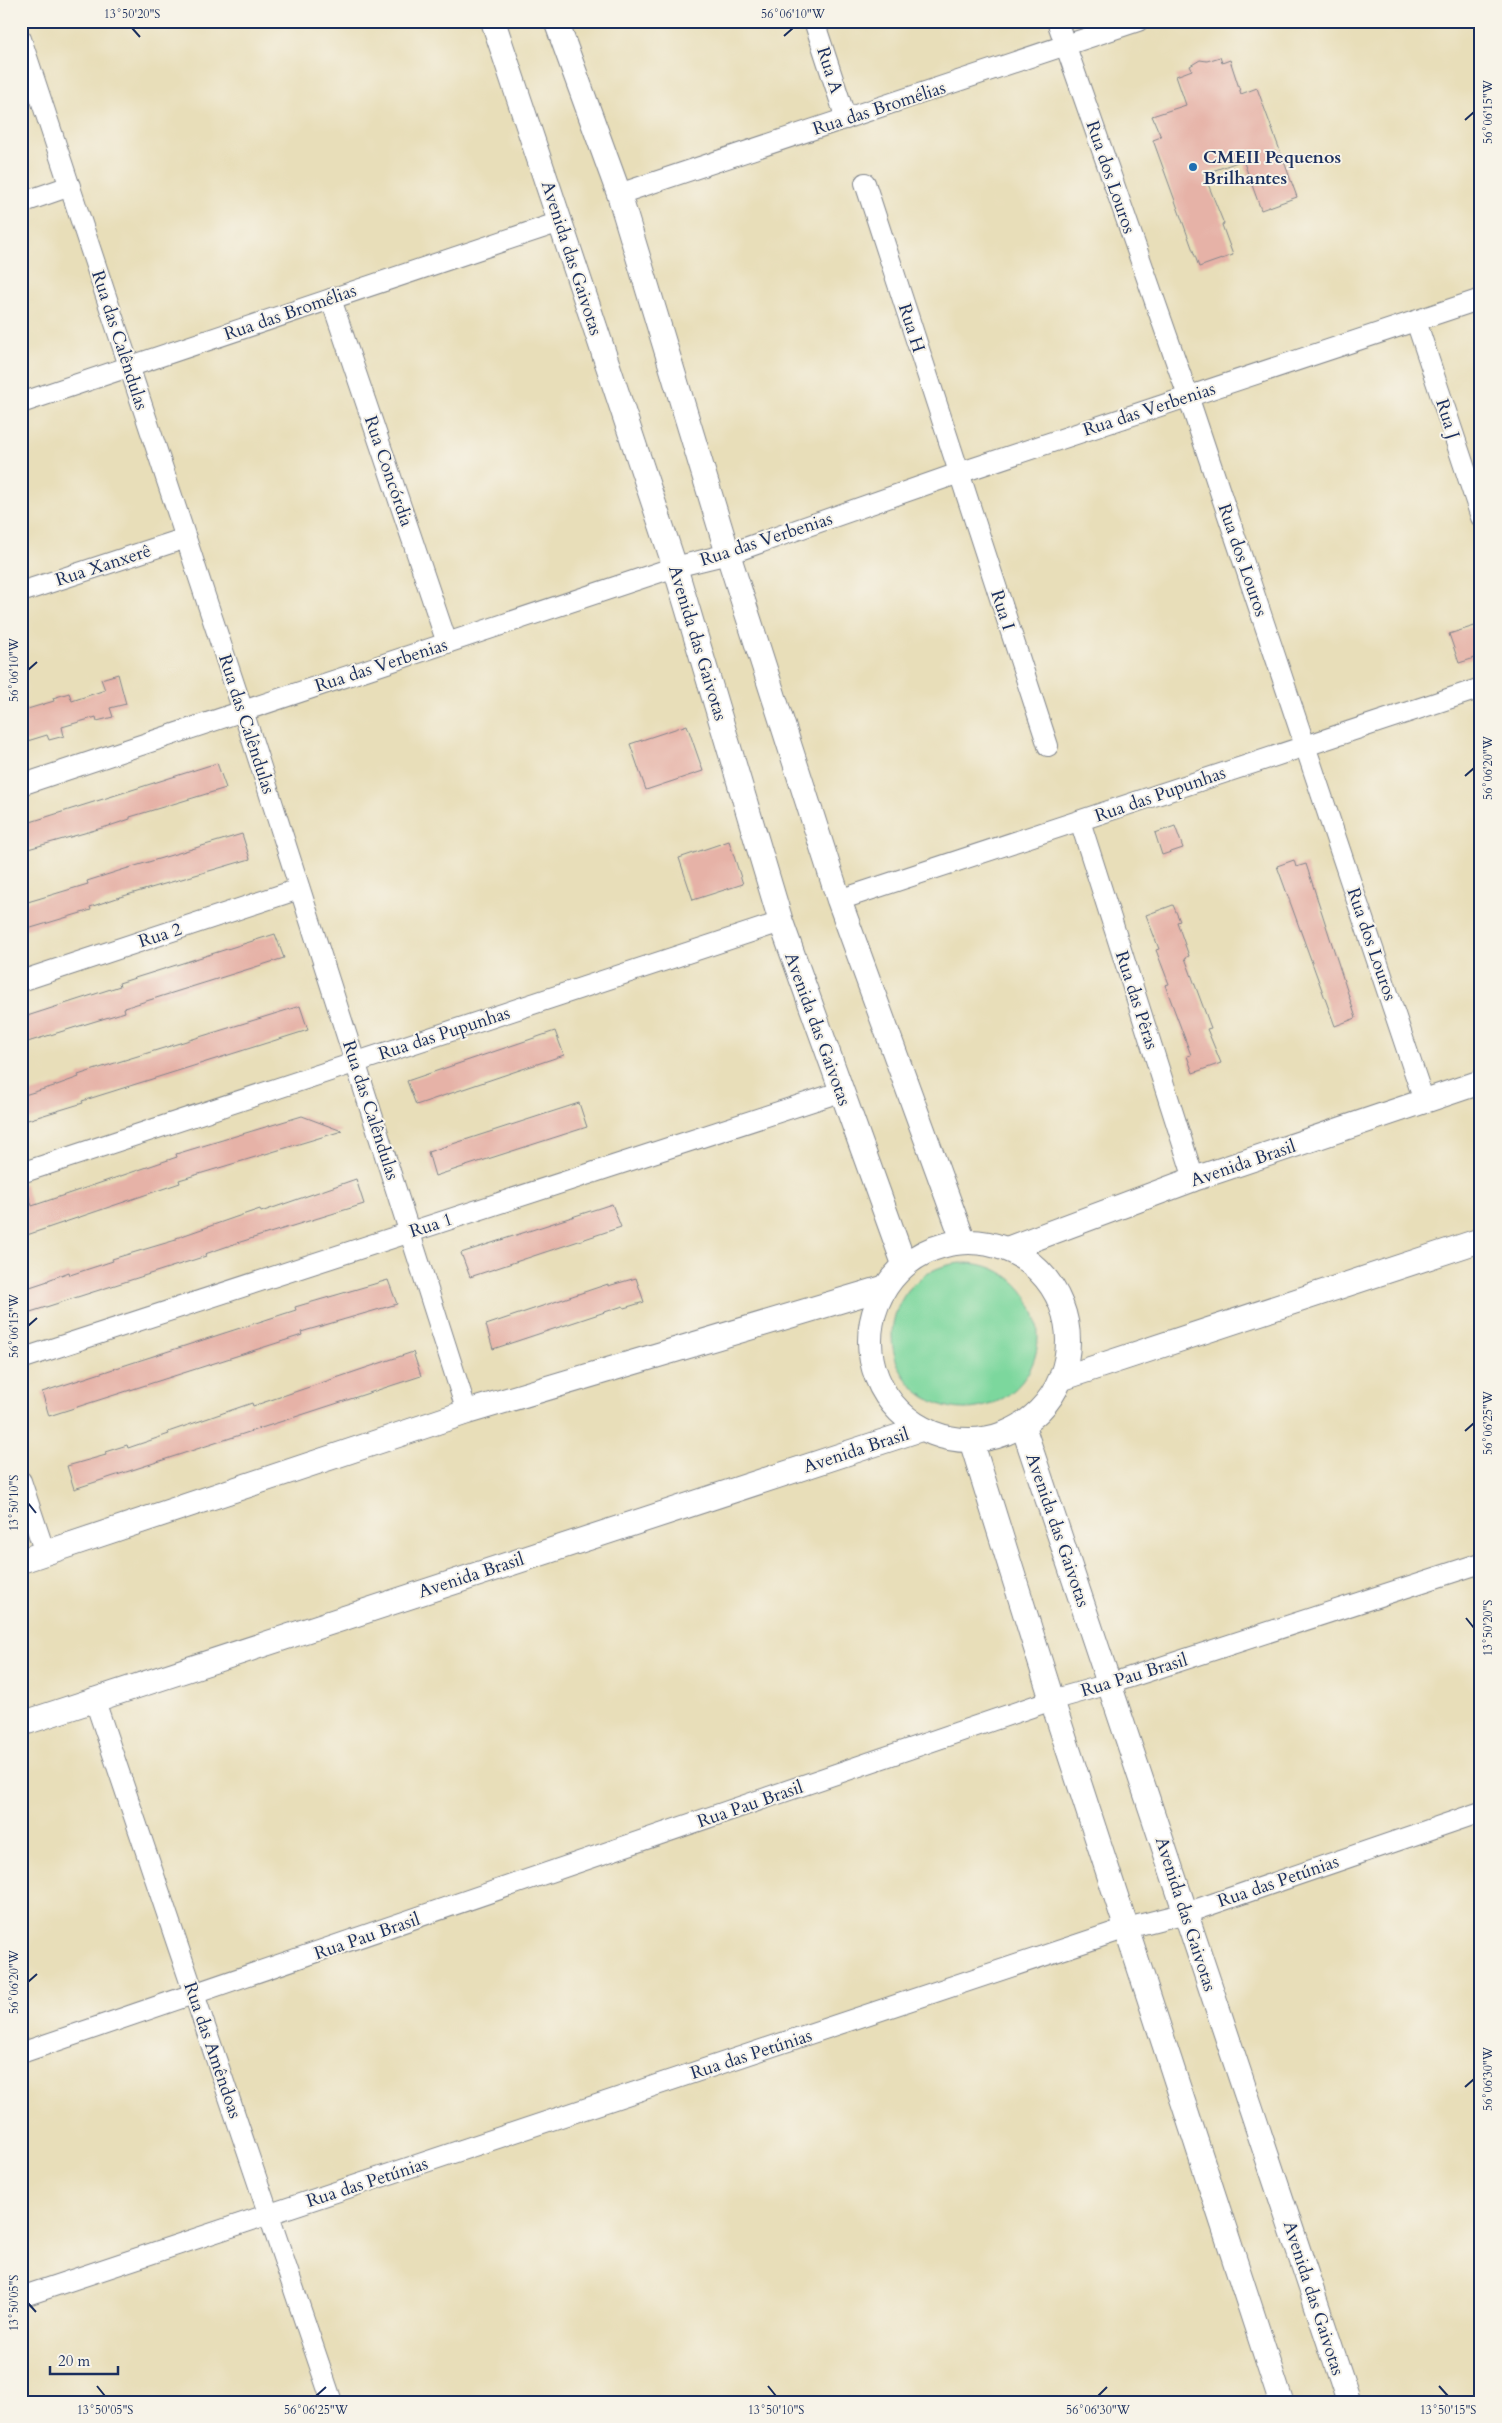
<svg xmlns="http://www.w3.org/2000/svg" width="1502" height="2423" font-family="Cardo,serif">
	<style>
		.green { fill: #7cd79d; stroke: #4c837e }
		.building { fill: #e6b2a7 }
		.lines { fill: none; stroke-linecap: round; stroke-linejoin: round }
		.minor-casing { stroke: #82868c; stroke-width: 22 }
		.tertiary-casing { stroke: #82868c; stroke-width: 26 }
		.minor { stroke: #fff; stroke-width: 20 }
		.tertiary { stroke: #fff; stroke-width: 24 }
		.ticks { fill: none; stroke: #1b2f5e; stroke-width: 2 }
		.poi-dot { fill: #1f6fb2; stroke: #f7f3e8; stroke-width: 2 }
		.labels { text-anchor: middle; stroke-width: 4; stroke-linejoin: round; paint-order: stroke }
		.street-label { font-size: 18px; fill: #1b2f5e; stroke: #f7f3e8 }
		.poi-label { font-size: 18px; font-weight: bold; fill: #1b2f5e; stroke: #f7f3e8; text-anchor: start }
		.neatline { fill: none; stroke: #1b2f5e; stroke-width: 2 }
		.ticks-label { font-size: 12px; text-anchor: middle; fill: #1b2f5e }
	</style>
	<rect width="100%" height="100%" fill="#f7f3e8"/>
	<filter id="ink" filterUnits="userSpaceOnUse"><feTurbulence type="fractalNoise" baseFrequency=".02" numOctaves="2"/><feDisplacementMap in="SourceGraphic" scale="10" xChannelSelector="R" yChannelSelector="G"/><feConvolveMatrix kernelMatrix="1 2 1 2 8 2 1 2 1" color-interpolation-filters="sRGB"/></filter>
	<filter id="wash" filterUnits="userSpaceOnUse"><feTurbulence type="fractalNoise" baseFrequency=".0096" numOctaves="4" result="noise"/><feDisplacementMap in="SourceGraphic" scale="20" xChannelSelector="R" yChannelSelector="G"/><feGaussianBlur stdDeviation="1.12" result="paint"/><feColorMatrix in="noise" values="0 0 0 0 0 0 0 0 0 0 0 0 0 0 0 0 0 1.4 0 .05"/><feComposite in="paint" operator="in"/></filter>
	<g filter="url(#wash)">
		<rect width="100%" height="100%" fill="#e8deb9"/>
		<!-- green -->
		<circle class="green" cx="965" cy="1336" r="73"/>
		<g id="blocks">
			<!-- building -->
			<g class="building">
				<polygon points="1220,57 1222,63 1230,60 1241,94 1257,88 1297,197 1261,210 1243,160 1204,174 1224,224 1222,225 1233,255 1199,267 1153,140 1161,137 1152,116 1186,105 1176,76 1192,70 1190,66 1200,60 1207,61"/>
				<polygon points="1481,624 1481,656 1459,663 1449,634"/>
				<polygon points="118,674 126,704 110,708 113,717 97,721 96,717 62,727 64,736 49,740 47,735 21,743 21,711 54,701 53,698 69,693 72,701 105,690 101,679"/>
				<polygon points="687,725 703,771 646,790 630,744"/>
				<polygon points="217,763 226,788 130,817 130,819 109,826 21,851 21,825"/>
				<polygon points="1175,826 1183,848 1162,855 1155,833"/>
				<polygon points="242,834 250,859 120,897 90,907 91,910 21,931 21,904 88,884 87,881 125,869"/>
				<polygon points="729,841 743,884 693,900 679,858"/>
				<polygon points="1294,860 1296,867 1306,864 1356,1018 1335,1026 1277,866"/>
				<polygon points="1173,905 1180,921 1177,922 1189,956 1185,958 1211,1028 1207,1029 1221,1063 1193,1073 1187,1056 1191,1055 1165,985 1169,984 1156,950 1159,949 1146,915"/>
				<polygon points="275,934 284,958 124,1008 125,1012 21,1044 21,1018 120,986 119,983"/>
				<polygon points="300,1006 308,1030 82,1101 83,1103 21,1122 21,1096 54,1086 79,1077 78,1075 115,1063"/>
				<polygon points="555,1031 564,1055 416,1105 407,1081"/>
				<polygon points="579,1103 587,1127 435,1176 428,1152"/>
				<polygon points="302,1116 342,1131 179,1180 180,1183 21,1237 21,1185 25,1184 32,1206 177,1157 176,1154"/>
				<polygon points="356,1179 364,1204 237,1243 205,1254 206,1256 21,1315 21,1290 48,1281 48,1280 69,1272 70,1275 113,1261 112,1259 176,1240 176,1238 239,1216 260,1209 261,1212"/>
				<polygon points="612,1204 621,1227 470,1277 461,1253"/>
				<polygon points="636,1278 644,1302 624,1308 623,1306 493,1349 486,1325 608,1284 608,1286"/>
				<polygon points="388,1280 397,1304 301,1332 302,1335 49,1416 42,1392 296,1310 295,1307"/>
				<polygon points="413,1352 421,1376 74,1489 67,1466 106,1455 105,1452 127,1445 128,1448 169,1434 168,1432 252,1403 253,1406"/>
			</g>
		</g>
	</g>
	<g filter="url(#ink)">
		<use href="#blocks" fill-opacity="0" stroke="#82868c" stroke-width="1"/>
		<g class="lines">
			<defs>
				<g id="minor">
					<polyline points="814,21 846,119"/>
					<polyline points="1057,21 1188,396 1424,1101"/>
					<polyline points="21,39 243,711 467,1412"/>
					<polyline points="865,183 1048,746"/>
					<polyline points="619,194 1138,21"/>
					<polyline points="21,203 70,186"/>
					<polyline points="331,299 447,643"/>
					<polyline points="1416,321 1481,517"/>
					<polyline points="21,403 560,222"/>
					<polyline points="21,592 186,538"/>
					<polyline points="21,785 675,567 728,554 959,473 1481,299"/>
					<polyline points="1080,821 1194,1179"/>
					<polyline points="839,900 1481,688"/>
					<polyline points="21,981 299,889"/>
					<polyline points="21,1173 781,922"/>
					<polyline points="21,1359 840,1092"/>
					<polyline points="21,1481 45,1553"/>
					<polyline points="94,1698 332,2402"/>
					<polyline points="21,2053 1052,1700 1109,1684 1481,1563"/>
					<polyline points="21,2297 1127,1928 1186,1913 1481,1812"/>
				</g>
				<g id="tertiary">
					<polyline points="493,21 675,567 781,922 904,1264"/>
					<polyline points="556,21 619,194 728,554 839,900 963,1240"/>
					<circle cx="969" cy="1341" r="99"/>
					<polyline points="1007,1249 1194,1179 1481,1082"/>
					<polyline points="1063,1378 1481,1240"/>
					<polyline points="1023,1426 1349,2402"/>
					<polyline points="971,1440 1052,1700 1281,2402"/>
					<polyline points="21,1561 467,1412 883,1288"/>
					<polyline points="21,1724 921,1429"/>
				</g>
			</defs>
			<!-- minor casing -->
			<use href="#minor" class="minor-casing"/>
			<!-- tertiary casing -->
			<use href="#tertiary" class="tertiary-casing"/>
			<!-- minor -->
			<use href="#minor" class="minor"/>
			<!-- tertiary -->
			<use href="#tertiary" class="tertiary"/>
		</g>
	</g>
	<!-- ticks -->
	<path class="ticks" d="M 132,28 L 140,37M 784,36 L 793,28M 1465,120 L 1474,112M 28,670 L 37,662M 1465,776 L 1474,768M 28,1326 L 37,1318M 1465,1431 L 1474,1423M 28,1503 L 36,1513M 1466,1618 L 1474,1628M 28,1982 L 37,1974M 1465,2087 L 1474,2079M 28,2303 L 36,2312M 97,2386 L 105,2396M 768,2386 L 776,2396M 1439,2386 L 1448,2396M 316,2396 L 326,2387M 1098,2396 L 1107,2387"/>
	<!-- markers -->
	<circle class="poi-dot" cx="1193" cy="167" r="5"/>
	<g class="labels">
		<!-- street labels -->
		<g class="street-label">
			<text transform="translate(830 70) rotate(72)" y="6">Rua A</text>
			<text transform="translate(879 108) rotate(-18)" y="6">Rua das Bromélias</text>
			<text transform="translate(1111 177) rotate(71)" y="6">Rua dos Louros</text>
			<text transform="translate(572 258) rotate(72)" y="6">Avenida das Gaivotas</text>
			<text transform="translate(290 312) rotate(-19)" y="6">Rua das Bromélias</text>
			<text transform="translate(912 328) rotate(72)" y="6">Rua H</text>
			<text transform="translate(120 340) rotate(72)" y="6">Rua das Calêndulas</text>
			<text transform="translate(1149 409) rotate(-18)" y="6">Rua das Verbenias</text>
			<text transform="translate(1448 419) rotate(72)" y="6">Rua J</text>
			<text transform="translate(389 471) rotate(71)" y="6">Rua Concórdia</text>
			<text transform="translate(766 539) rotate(-18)" y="6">Rua das Verbenias</text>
			<text transform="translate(1243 560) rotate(71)" y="6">Rua dos Louros</text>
			<text transform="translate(103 565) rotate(-18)" y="6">Rua Xanxerê</text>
			<text transform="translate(1003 610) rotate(72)" y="6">Rua I</text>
			<text transform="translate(698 643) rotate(73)" y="6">Avenida das Gaivotas</text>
			<text transform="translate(381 665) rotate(-18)" y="6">Rua das Verbenias</text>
			<text transform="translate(247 724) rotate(72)" y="6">Rua das Calêndulas</text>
			<text transform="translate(1160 794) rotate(-19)" y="6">Rua das Pupunhas</text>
			<text transform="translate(160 935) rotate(-18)" y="6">Rua 2</text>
			<text transform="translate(1372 944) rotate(71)" y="6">Rua dos Louros</text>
			<text transform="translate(1137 1000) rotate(72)" y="6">Rua das Pêras</text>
			<text transform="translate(818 1029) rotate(70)" y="6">Avenida das Gaivotas</text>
			<text transform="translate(444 1033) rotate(-18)" y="6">Rua das Pupunhas</text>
			<text transform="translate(371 1110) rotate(72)" y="6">Rua das Calêndulas</text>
			<text transform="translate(1243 1163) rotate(-19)" y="6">Avenida Brasil</text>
			<text transform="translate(431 1225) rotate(-18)" y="6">Rua 1</text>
			<text transform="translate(856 1450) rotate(-18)" y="6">Avenida Brasil</text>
			<text transform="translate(1058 1530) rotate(71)" y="6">Avenida das Gaivotas</text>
			<text transform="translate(471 1575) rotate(-18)" y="6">Avenida Brasil</text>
			<text transform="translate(1134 1675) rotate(-17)" y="6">Rua Pau Brasil</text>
			<text transform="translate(750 1804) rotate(-19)" y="6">Rua Pau Brasil</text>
			<text transform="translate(1278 1881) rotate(-19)" y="6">Rua das Petúnias</text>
			<text transform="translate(1186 1914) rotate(72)" y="6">Avenida das Gaivotas</text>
			<text transform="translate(367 1936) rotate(-19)" y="6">Rua Pau Brasil</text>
			<text transform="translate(213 2050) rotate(71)" y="6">Rua das Amêndoas</text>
			<text transform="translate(751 2054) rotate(-18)" y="6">Rua das Petúnias</text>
			<text transform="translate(367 2182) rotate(-18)" y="6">Rua das Petúnias</text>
			<text transform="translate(1314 2298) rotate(72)" y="6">Avenida das Gaivotas</text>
		</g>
		<!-- poi labels -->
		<g class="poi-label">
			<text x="1203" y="163">CMEII Pequenos<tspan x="1203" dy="21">Brilhantes</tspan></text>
		</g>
	</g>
	<!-- margin -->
	<rect width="1502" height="2423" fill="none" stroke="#f7f3e8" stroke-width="55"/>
	<!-- scale -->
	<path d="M50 2366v8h68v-8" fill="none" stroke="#1b2f5e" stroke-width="2.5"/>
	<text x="58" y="2366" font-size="15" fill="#1b2f5e" stroke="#f7f3e8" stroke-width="4" paint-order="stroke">20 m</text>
	<rect x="28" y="28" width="1446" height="2368" class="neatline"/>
	<g class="ticks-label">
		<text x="132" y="18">13°50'20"S</text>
		<text x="793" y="18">56°06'10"W</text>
		<text transform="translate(1488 112) rotate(-90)" y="4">56°06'15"W</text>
		<text transform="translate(14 670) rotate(-90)" y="4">56°06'10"W</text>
		<text transform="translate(1488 768) rotate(-90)" y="4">56°06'20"W</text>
		<text transform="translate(14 1326) rotate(-90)" y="4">56°06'15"W</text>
		<text transform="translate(1488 1423) rotate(-90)" y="4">56°06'25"W</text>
		<text transform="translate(14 1503) rotate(-90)" y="4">13°50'10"S</text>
		<text transform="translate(1488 1628) rotate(-90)" y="4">13°50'20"S</text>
		<text transform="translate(14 1982) rotate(-90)" y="4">56°06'20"W</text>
		<text transform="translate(1488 2079) rotate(-90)" y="4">56°06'30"W</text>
		<text transform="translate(14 2303) rotate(-90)" y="4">13°50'05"S</text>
		<text x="105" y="2414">13°50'05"S</text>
		<text x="316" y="2414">56°06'25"W</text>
		<text x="776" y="2414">13°50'10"S</text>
		<text x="1098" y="2414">56°06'30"W</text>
		<text x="1448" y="2414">13°50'15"S</text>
	</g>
</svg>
